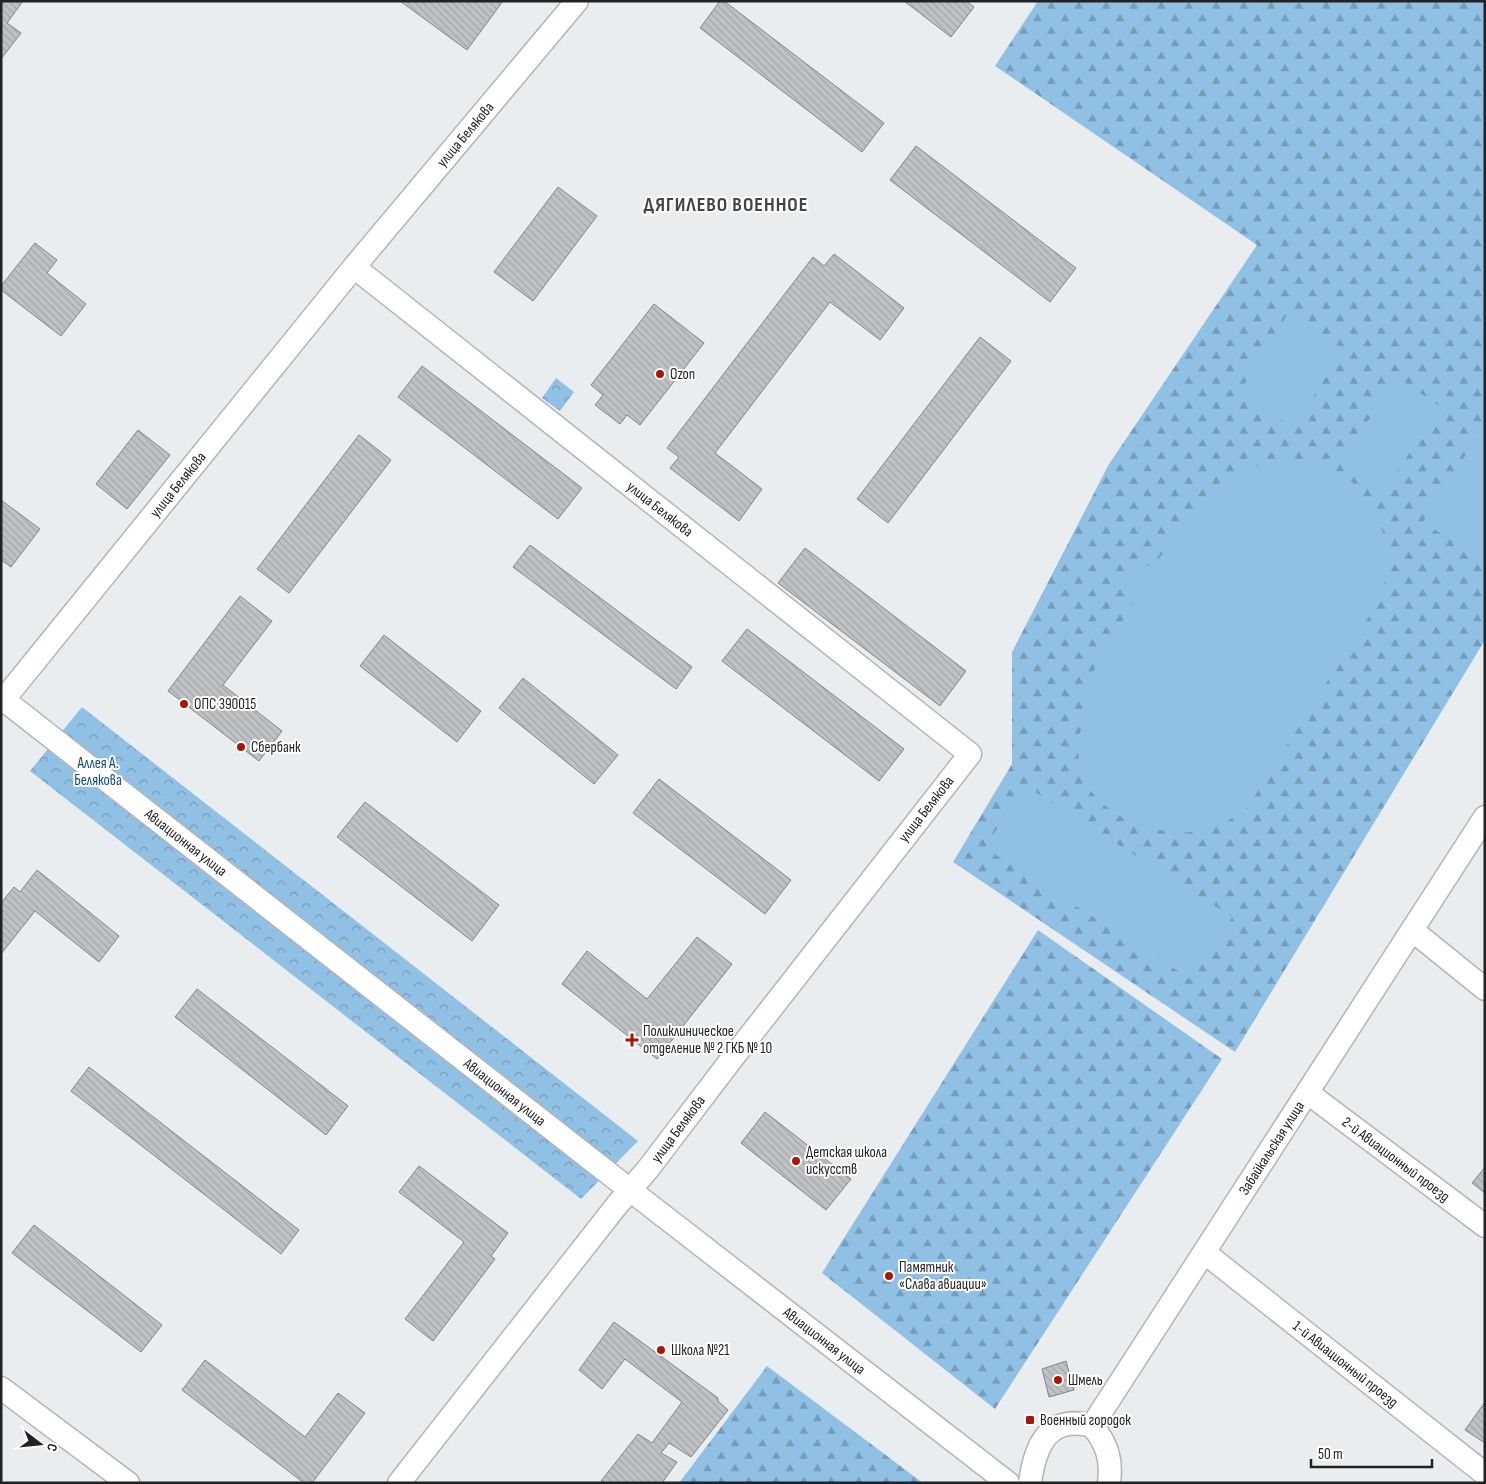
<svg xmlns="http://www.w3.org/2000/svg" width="1486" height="1484" font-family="'Sofia Sans Condensed',sans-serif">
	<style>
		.forest { fill: url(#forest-firs) }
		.park { fill: url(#park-crowns) }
		.garden { fill: #90c1e4 }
		.building { fill: url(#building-back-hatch); stroke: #838688 }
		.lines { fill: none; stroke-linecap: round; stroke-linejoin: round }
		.minor-casing { stroke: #b2b5b8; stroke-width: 25 }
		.minor { stroke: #fff; stroke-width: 22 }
		.poi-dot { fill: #a81705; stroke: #fff; stroke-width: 2 }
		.labels { text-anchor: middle; stroke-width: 4; stroke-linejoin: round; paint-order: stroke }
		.street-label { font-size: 15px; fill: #212223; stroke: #fff }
		.poi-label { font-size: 15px; fill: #212223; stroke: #fff; text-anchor: start }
		.park-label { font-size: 15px; fill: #0c4f76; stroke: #fff }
		.district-label { font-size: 20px; font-weight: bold; letter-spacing: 1px; fill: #424547; stroke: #fff }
	</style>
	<defs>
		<pattern id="forest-firs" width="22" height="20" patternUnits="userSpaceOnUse" patternTransform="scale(1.25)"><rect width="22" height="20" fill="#90c1e4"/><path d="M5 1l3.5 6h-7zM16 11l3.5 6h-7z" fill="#759cb8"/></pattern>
		<pattern id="park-crowns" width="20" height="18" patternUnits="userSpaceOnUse" patternTransform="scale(1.25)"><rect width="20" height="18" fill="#90c1e4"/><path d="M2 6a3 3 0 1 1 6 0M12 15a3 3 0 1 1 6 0" fill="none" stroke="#759cb8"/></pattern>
		<pattern id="building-back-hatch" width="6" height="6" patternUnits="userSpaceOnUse" patternTransform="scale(1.25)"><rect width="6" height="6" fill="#bfc2c5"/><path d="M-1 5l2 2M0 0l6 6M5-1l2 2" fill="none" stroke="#a4a6a9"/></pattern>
	</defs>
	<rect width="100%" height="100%" fill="#eaedf0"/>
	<!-- forest -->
	<g class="forest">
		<polygon points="1038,1 1485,1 1485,640 1235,1052 953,862 1012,764 1012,652 1109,464 1257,245 995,66"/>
		<polygon points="1038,930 1222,1059 995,1409 822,1273"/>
		<polygon points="767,1366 923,1483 679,1483"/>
	</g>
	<!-- park -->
	<g class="park">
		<polygon points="556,378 574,392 560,411 542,398"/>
		<polygon points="82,707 638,1141 581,1199 30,771"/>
	</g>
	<!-- garden -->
	<g class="garden">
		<polygon points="1287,315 1343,349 1294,428 1239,393"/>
		<polygon points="1397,378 1441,407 1383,492 1341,461"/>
		<polygon points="1476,439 1485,444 1485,562 1423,522"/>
		<path d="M 1284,459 L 1301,460 L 1343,475 L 1358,487 L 1375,513 L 1387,542 L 1387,570 L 1381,597 L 1247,808 C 1229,821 1213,831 1191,832 C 1159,834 1122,822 1099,800 C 1085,788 1077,762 1078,743 C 1079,732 1086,718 1090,707 L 1079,696 L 1136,598 L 1122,587 L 1138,561 L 1152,568 L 1214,484 L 1226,491 L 1246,470 L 1270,460 Z"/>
		<polygon points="1024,785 1232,917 1192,980 985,848"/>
	</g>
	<!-- building -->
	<g class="building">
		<polygon points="1,1 23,1 7,23 21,33 1,59"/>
		<polygon points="400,1 503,1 467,50"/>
		<polygon points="720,1 724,1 884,123 862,152 700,28"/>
		<polygon points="904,1 966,1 974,7 951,37"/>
		<polygon points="916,146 1076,268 1050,302 890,180"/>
		<polygon points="558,187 597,216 533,301 494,272"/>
		<polygon points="35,243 57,260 47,273 86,304 61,336 1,290 1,286"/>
		<polygon points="834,254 904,308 880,340 830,302 715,453 762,489 739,521 670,468 679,457 667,448 813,257 824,266"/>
		<polygon points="654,304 704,343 640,425 627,415 620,424 595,405 603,395 591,385"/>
		<polygon points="980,337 1011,361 888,523 857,499"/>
		<polygon points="422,366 582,488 558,519 398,397"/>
		<polygon points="138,430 170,455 127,509 96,484"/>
		<polygon points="359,435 391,460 289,593 257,569"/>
		<polygon points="1,500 40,529 11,567 1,560"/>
		<polygon points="530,545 692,667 676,689 513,567"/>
		<polygon points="805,548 966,671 940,706 778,583"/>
		<polygon points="240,596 272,621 223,685 282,731 259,761 168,691"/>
		<polygon points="747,629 904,749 879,781 722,661"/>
		<polygon points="384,635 481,711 457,742 360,666"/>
		<polygon points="523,678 618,755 594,784 499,708"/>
		<polygon points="659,779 791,880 765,914 633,813"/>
		<polygon points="365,802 499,905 472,941 337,837"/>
		<polygon points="37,870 119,936 99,962 35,911 1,954 1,903 14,887 20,892"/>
		<polygon points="697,937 732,964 657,1059 562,984 587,951 647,999"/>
		<polygon points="197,989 348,1106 326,1135 175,1017"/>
		<polygon points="89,1067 299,1230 281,1254 71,1091"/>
		<polygon points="765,1112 851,1179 826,1210 741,1143"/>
		<polygon points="419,1166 508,1233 491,1256 495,1259 433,1341 405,1319 464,1242 399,1192"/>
		<polygon points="1485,1167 1485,1193 1472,1183"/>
		<polygon points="34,1225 162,1325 141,1352 12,1253"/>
		<polygon points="614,1322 718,1398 718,1401 728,1410 691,1457 669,1443 661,1453 677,1462 662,1483 604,1483 601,1481 638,1434 652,1443 682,1402 625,1359 602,1389 579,1370"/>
		<polygon points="205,1360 305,1437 338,1393 365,1413 312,1483 304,1483 182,1390"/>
		<polygon points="1066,1361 1074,1390 1049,1397 1042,1369"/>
		<polygon points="1485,1402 1485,1443 1465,1430"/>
	</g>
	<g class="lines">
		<defs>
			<g id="minor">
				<path id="s1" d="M 354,267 L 970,754 L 731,1060 L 648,1169 L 617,1205 L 399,1483"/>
				<path id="s2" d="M 4,700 L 630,1190 L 1008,1483"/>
				<path id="s3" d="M 1,703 L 354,267 L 577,1"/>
				<polyline points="1412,930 1485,989"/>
				<path id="s4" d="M 1308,1093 L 1485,1226"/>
				<path id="s5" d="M 1205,1253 L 1485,1474"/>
				<polyline points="1,1388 128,1483"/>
				<path id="s6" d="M 1092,1426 L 1485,817"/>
				<path d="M 1092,1426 C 1107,1443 1112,1460 1109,1483"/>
				<path d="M 1030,1483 C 1035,1446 1048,1414 1092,1426"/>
			</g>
		</defs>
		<!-- minor casing -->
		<use href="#minor" class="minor-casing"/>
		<!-- minor -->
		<use href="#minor" class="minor"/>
	</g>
	<!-- markers -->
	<g class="poi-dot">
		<circle cx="660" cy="374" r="5"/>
		<circle cx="184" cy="704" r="5"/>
		<circle cx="241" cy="747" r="5"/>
		<path d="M629.5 1032.5h5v5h5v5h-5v5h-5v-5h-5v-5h5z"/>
		<circle cx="796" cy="1161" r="5"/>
		<circle cx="889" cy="1276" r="5"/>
		<circle cx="661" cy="1350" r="5"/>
		<circle cx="1058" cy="1380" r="5"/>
		<rect x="1025" y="1415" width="10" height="10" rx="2.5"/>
	</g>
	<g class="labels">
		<!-- street labels -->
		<g class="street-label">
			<text dy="5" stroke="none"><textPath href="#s3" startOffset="734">улица Белякова</textPath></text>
			<text dy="5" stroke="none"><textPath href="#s3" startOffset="281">улица Белякова</textPath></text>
			<text dy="5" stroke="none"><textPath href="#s1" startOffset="390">улица Белякова</textPath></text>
			<text transform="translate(926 809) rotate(-52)" y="5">улица Белякова</text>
			<text dy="5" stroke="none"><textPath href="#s2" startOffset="231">Авиационная улица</textPath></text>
			<text dy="5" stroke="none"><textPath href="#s2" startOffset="636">Авиационная улица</textPath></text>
			<text transform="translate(678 1129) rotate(-53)" y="5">улица Белякова</text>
			<text dy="5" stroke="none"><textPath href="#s6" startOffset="331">Забайкальская улица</textPath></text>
			<text dy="5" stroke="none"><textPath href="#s4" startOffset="110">2-й Авиационный проезд</textPath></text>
			<text dy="5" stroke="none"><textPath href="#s2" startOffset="1041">Авиационная улица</textPath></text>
			<text dy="5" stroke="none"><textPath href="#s5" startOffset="179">1-й Авиационный проезд</textPath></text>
		</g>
		<!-- poi labels -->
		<g class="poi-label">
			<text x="670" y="379">Ozon</text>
			<text x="194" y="709">ОПС 390015</text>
			<text x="251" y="752">Сбербанк</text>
			<text x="643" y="1036">Поликлиническое<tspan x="643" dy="17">отделение № 2 ГКБ № 10</tspan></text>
			<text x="806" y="1157">Детская школа<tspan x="806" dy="17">искусств</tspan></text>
			<text x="899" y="1272">Памятник<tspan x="899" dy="17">«Слава авиации»</tspan></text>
			<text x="671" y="1355">Школа №21</text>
			<text x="1068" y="1385">Шмель</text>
			<text x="1040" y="1425">Военный городок</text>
		</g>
		<!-- park labels -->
		<g class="park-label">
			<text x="98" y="768">Аллея А.<tspan x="98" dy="17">Белякова</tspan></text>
		</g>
		<!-- district labels -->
		<g class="district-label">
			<text x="726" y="211">ДЯГИЛЕВО ВОЕННОЕ</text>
		</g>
	</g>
	<!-- border -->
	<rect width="1486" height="1484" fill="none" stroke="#212223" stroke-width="5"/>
	<!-- north arrow -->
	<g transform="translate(40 1444) rotate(106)" stroke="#ffffff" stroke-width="4" paint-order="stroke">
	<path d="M0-4L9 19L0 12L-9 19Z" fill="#212223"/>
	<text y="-8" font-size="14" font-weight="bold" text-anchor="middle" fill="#212223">С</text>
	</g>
	<!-- scale -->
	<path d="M1311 1459v8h121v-8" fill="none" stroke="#212223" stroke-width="2.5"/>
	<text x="1318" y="1459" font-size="15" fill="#212223" stroke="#ffffff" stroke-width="4" paint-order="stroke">50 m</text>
</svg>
